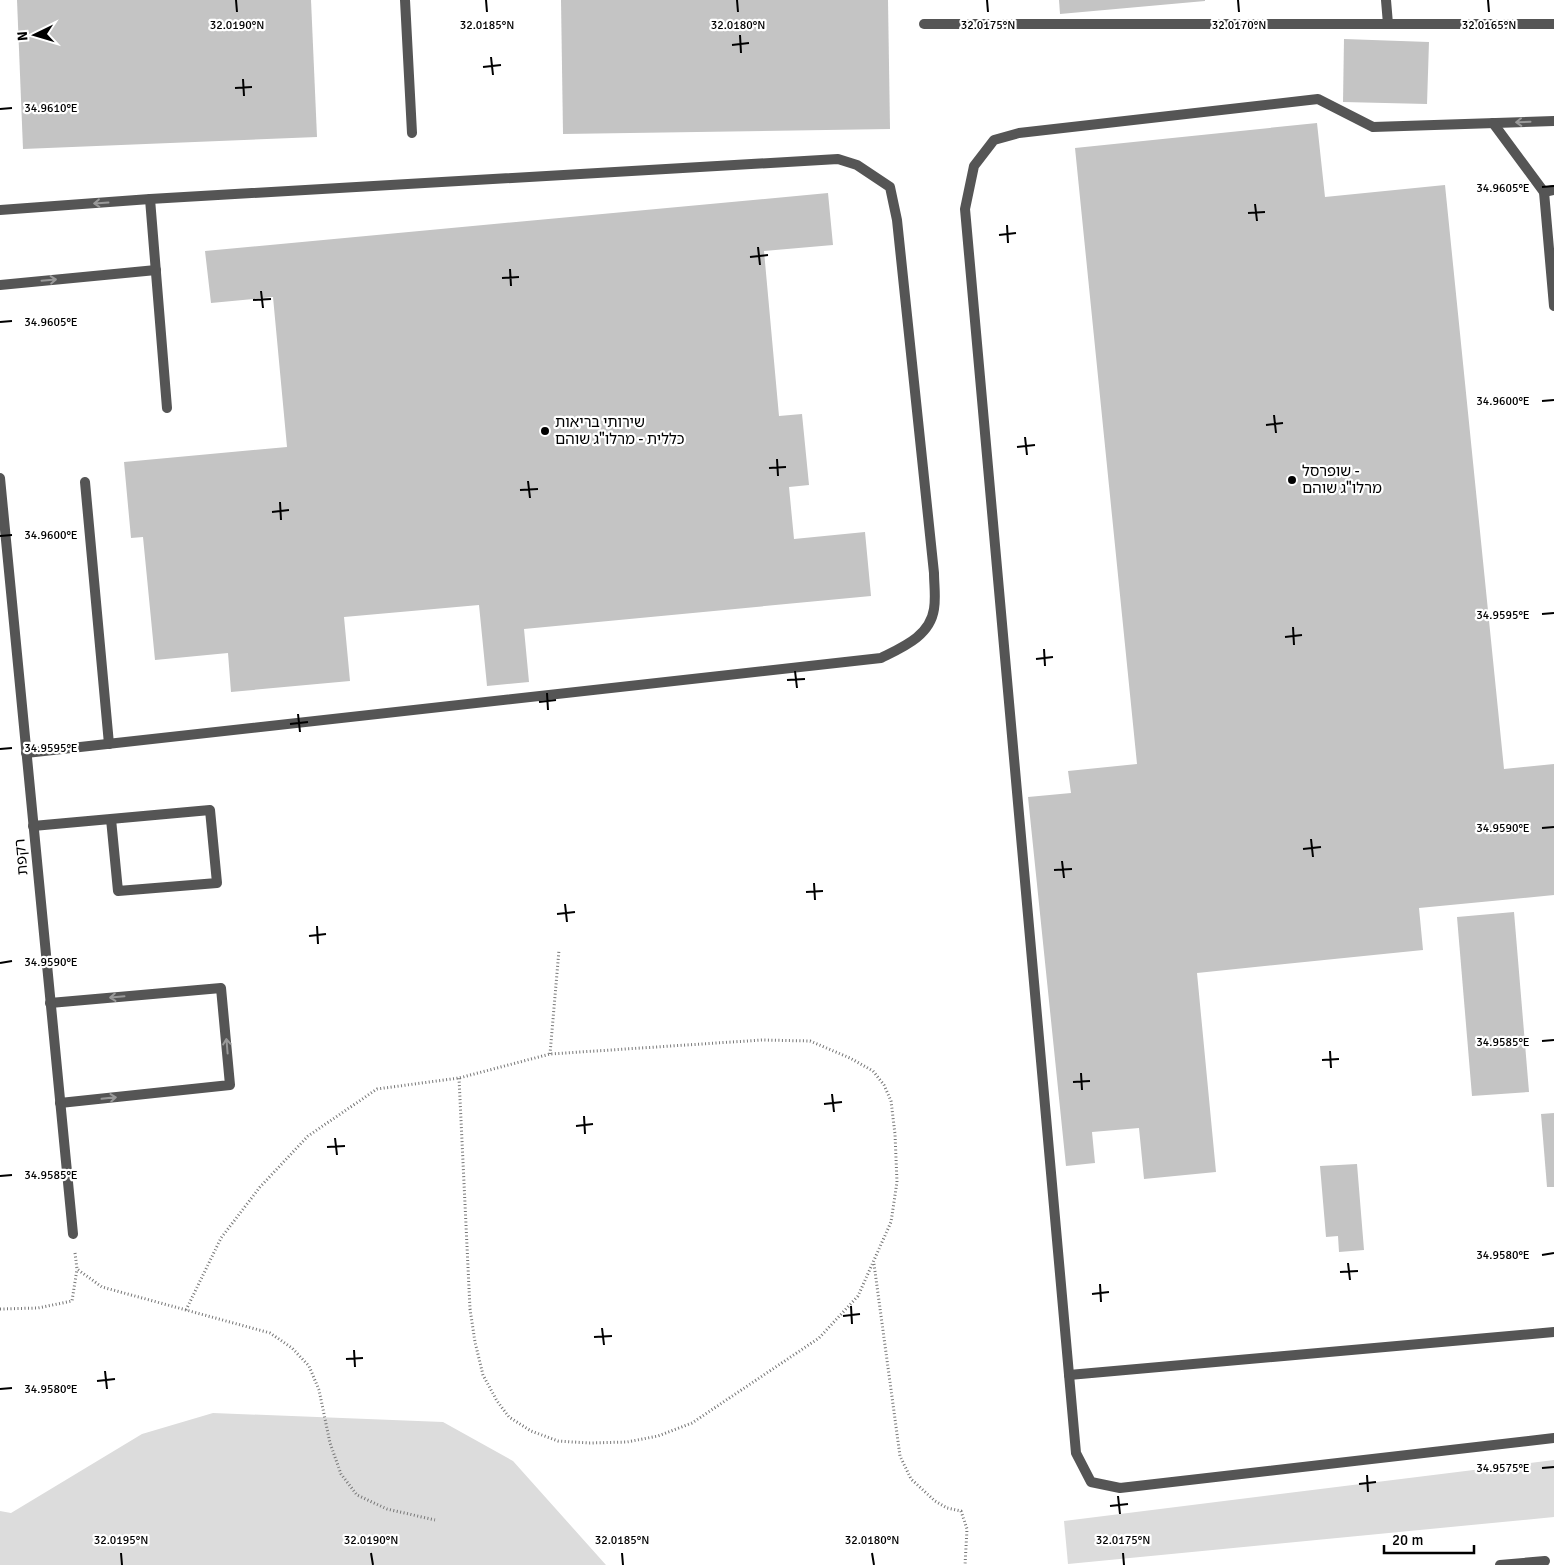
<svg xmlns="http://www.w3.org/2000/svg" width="1554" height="1565" font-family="Signika,'Noto Sans Hebrew',sans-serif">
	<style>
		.green { fill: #dcdcdc }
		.building { fill: #c4c4c4 }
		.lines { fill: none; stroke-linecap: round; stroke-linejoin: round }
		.path { stroke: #777; stroke-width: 3; stroke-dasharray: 1 2.5; stroke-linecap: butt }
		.service { stroke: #555; stroke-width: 10 }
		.minor { stroke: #555; stroke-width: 10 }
		.oneway { stroke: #999 }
		.ticks { fill: none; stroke: #000; stroke-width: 2 }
		.poi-dot { fill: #000; stroke: #fff; stroke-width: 2 }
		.labels { text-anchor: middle; stroke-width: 4.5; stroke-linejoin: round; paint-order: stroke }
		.poi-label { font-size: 15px; fill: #000; stroke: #fff; text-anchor: start }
		.street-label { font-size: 15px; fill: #000; stroke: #fff }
		.ticks-label { font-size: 12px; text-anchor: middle; fill: #000; stroke: #fff; stroke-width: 4.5; stroke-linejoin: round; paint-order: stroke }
	</style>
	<rect width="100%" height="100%" fill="#fff"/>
	<!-- green -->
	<g class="green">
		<polygon points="213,1413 443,1422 513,1461 606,1565 0,1565 0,1511 11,1513 142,1434"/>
		<polygon points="1554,1460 1554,1517 1068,1564 1064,1521"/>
	</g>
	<!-- building -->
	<g class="building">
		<polygon points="17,0 311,0 317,137 23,149"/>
		<polygon points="561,0 888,0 890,129 563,134"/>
		<polygon points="1059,0 1205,0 1205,1 1060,14"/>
		<polygon points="1344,39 1429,42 1427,104 1343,102"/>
		<polygon points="1317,123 1325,197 1445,185 1504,769 1554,764 1554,895 1419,908 1423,950 1197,973 1216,1172 1144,1179 1139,1128 1092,1132 1095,1163 1066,1166 1028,797 1071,793 1068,771 1137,764 1075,148"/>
		<polygon points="828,193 833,245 764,251 779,416 802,414 809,485 789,487 794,539 865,532 871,596 524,629 529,682 487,686 479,605 344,617 350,681 231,692 228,653 155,660 143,537 131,538 124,462 287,447 273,297 211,303 205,251"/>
		<polygon points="1514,912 1529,1092 1472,1096 1457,917"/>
		<polygon points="1554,1113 1554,1187 1547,1187 1541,1114"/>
		<polygon points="1357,1164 1364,1250 1339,1252 1338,1236 1326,1237 1320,1166"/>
	</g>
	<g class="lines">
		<!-- path -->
		<g class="path">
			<polyline points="550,1054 559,950"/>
			<polyline points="75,1253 77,1269 102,1287 270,1333 292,1348 309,1366 319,1390 330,1443 341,1474 357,1495 387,1509 435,1520"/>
			<polyline points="874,1264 900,1456 911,1479 935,1501 947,1508 961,1511 967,1529 965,1565"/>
			<polyline points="0,1309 38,1308 72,1301 77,1269"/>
			<polyline points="186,1310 221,1238 260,1187 308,1136 377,1089 459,1078 550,1054 762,1040 810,1041 850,1058 873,1071 884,1085 891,1101 895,1134 897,1182 891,1222 858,1296 819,1338 692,1423 658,1436 627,1442 589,1443 558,1441 531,1431 509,1417 497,1401 483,1375 475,1342 470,1309 459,1078"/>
		</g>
		<!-- service -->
		<g class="service">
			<polyline points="405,0 412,133"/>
			<polyline points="1386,0 1388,24"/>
			<polyline points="924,24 1554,24"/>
			<polyline points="1554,121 1373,127 1318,99 1019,133 994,140 974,166 965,209 1076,1453 1091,1482 1120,1488 1554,1438"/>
			<polyline points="1493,123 1544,192 1554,306"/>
			<polyline points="1544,192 1554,190"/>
			<polyline points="0,210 150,199"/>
			<polyline points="0,285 156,270"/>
			<polyline points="85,482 109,744"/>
			<path d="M 26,753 L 881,658 C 903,647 930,636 934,609 C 936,597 934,584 934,573 L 897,220 L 890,187 L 857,165 L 838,159 L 150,199 L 167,408"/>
			<polyline points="33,826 210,810 217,883 118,891 111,819"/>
			<polyline points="50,1003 221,988 230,1085 60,1103"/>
			<polyline points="1069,1375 1554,1332"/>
			<polyline points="1500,1565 1545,1561"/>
		</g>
		<!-- minor -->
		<polyline class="minor" points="0,478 73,1234"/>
	</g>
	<!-- one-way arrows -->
	<defs><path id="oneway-shaft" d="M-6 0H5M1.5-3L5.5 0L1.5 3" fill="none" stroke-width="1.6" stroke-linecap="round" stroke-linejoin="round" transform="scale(1.25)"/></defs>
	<g class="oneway">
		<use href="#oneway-shaft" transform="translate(1523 122) rotate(178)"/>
		<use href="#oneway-shaft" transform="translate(101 203) rotate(176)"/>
		<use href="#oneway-shaft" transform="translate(49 280) rotate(-5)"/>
		<use href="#oneway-shaft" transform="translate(117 997) rotate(175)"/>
		<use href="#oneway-shaft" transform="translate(227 1046) rotate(-95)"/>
		<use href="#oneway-shaft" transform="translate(109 1098) rotate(-6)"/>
	</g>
	<!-- ticks -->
	<path class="ticks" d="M 236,0 L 237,12M 486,0 L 487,12M 737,0 L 738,12M 987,0 L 988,12M 1238,0 L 1239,12M 1488,0 L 1489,12M 740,35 L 741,53M 732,45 L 749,43M 491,57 L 493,75M 483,67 L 501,65M 243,79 L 244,96M 235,88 L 252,87M 0,109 L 12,108M 1542,187 L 1554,186M 1255,204 L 1257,221M 1248,213 L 1265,212M 1007,225 L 1008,243M 999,235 L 1016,233M 758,247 L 760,265M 750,257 L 768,255M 510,269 L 511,286M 502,278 L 519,277M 261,291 L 263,308M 253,300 L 271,299M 0,322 L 12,321M 1542,401 L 1554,400M 1274,415 L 1276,433M 1266,425 L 1283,423M 1025,437 L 1027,455M 1017,447 L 1035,445M 777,459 L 778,476M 769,468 L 786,467M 528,481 L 530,498M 520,490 L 538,489M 280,502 L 281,520M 272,512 L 289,510M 0,536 L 12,535M 1542,614 L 1554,613M 1293,627 L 1294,645M 1285,637 L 1302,635M 1044,649 L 1045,666M 1036,659 L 1053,657M 795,671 L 797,688M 787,680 L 805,679M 547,693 L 548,710M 539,702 L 556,700M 298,714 L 300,732M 290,724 L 308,722M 0,749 L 12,748M 1542,828 L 1554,827M 1311,839 L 1313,857M 1303,849 L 1321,847M 1062,861 L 1064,878M 1054,870 L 1072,869M 814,883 L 815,900M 806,892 L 823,891M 565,904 L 567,922M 557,914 L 575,912M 317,926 L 318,944M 309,936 L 326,934M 0,963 L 12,961M 1542,1041 L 1554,1040M 1330,1051 L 1331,1068M 1322,1060 L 1339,1059M 1081,1073 L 1082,1090M 1073,1082 L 1090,1081M 832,1094 L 834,1112M 824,1104 L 842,1102M 584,1116 L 585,1134M 576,1126 L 593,1124M 335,1138 L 337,1155M 327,1147 L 345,1146M 0,1176 L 12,1175M 1542,1255 L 1554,1253M 1348,1263 L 1350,1280M 1340,1272 L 1358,1271M 1100,1284 L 1101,1302M 1092,1294 L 1109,1292M 851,1306 L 852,1324M 843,1316 L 860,1314M 602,1328 L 604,1345M 594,1337 L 612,1336M 354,1350 L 355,1367M 346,1359 L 363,1358M 105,1371 L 107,1389M 97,1381 L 115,1379M 0,1389 L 12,1388M 1542,1468 L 1554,1467M 1367,1475 L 1368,1492M 1359,1484 L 1376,1482M 1118,1496 L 1120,1514M 1110,1506 L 1128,1504M 121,1553 L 122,1565M 371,1553 L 373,1565M 622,1553 L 623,1565M 872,1553 L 874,1565M 1123,1553 L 1124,1565"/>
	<!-- markers -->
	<g class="poi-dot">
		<circle cx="545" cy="431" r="5"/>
		<circle cx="1292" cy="480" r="5"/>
	</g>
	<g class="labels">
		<!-- poi labels -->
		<g class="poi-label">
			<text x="555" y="427">שירותי בריאות<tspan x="555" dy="17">כללית - מרלו"ג שוהם</tspan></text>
			<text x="1302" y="476">שופרסל -<tspan x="1302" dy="17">מרלו"ג שוהם</tspan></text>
		</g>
		<!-- street labels -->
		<g class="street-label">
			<text transform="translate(21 857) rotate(-95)" y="5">רקפת</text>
		</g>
	</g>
	<g class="ticks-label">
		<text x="237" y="29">32.0190°N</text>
		<text x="487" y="29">32.0185°N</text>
		<text x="738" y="29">32.0180°N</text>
		<text x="988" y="29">32.0175°N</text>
		<text x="1239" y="29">32.0170°N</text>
		<text x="1489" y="29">32.0165°N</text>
		<text x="51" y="112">34.9610°E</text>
		<text x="1503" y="192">34.9605°E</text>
		<text x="51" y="326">34.9605°E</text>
		<text x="1503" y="405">34.9600°E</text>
		<text x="51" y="539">34.9600°E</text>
		<text x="1503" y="619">34.9595°E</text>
		<text x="51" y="752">34.9595°E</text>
		<text x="1503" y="832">34.9590°E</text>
		<text x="51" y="966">34.9590°E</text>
		<text x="1503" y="1046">34.9585°E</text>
		<text x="51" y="1179">34.9585°E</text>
		<text x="1503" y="1259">34.9580°E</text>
		<text x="51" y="1393">34.9580°E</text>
		<text x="1503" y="1472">34.9575°E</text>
		<text x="121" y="1544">32.0195°N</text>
		<text x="371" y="1544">32.0190°N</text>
		<text x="622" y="1544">32.0185°N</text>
		<text x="872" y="1544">32.0180°N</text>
		<text x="1123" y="1544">32.0175°N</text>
	</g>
	<!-- north arrow -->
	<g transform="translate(35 35) rotate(265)" stroke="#ffffff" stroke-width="4" paint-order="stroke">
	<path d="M0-4L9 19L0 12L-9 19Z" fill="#000000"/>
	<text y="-8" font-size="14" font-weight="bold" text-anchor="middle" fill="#000000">N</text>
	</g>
	<!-- scale -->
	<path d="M1384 1545v8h90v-8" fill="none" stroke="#000000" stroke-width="2.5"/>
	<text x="1392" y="1545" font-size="15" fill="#000000" stroke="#ffffff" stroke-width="4" paint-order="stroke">20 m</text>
</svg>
